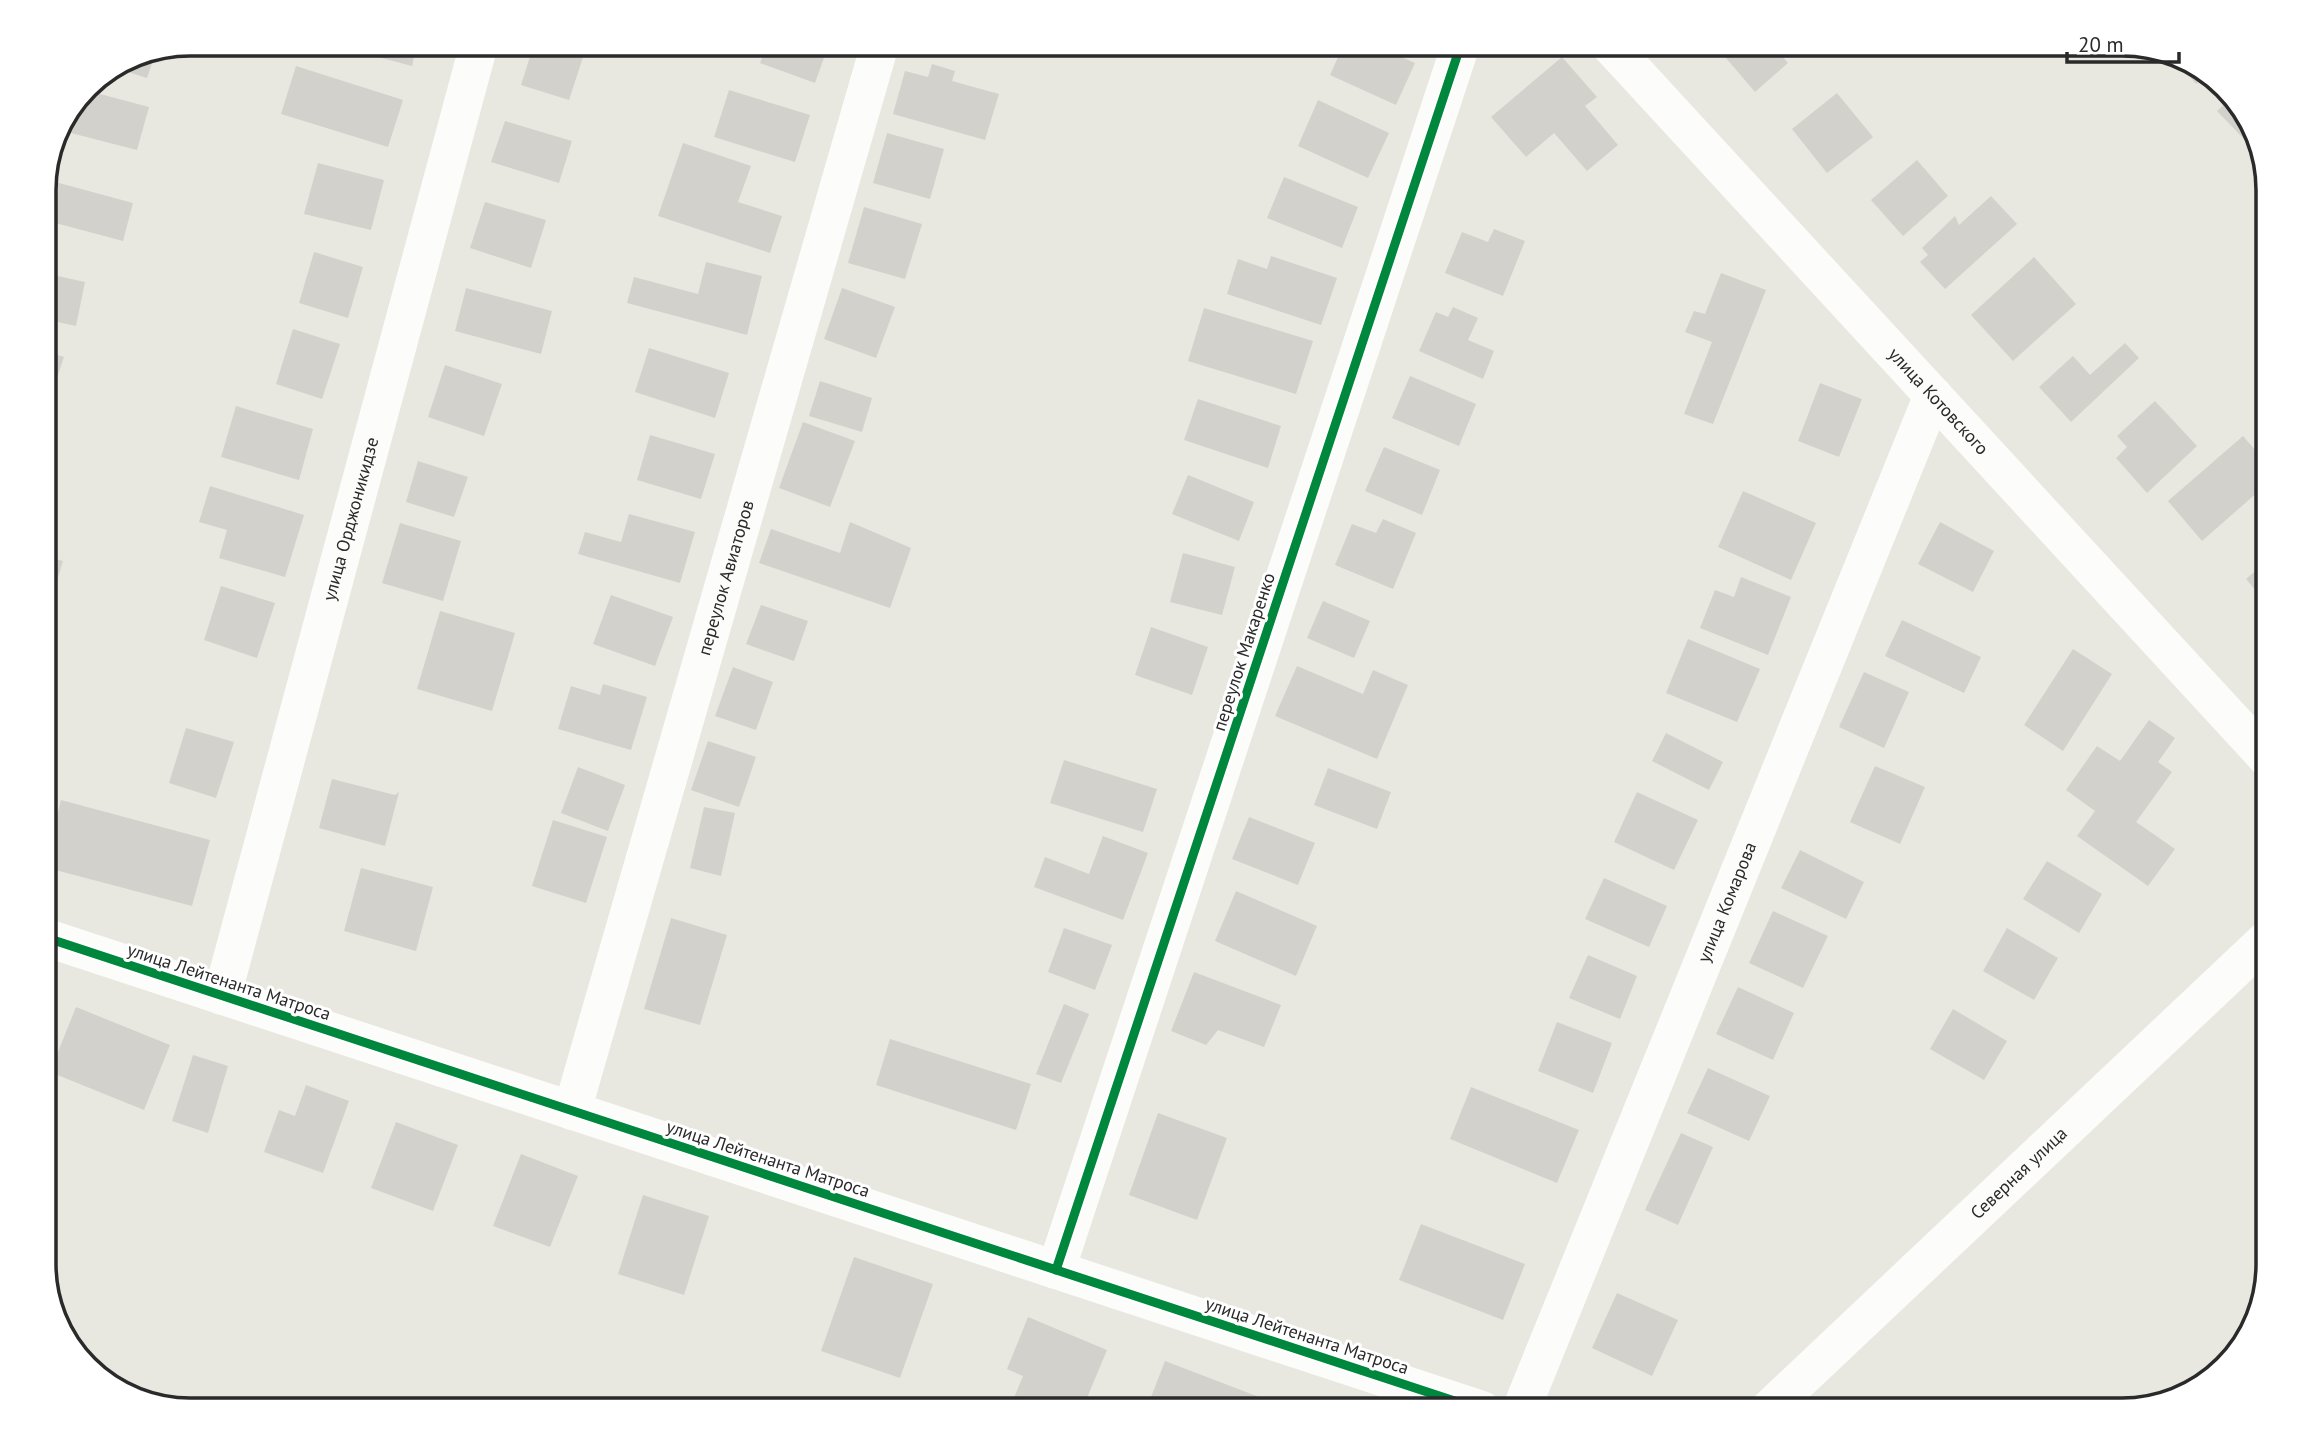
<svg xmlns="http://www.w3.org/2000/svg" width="2312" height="1454" font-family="'PT Sans',sans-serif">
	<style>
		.building { fill: #d2d1cb }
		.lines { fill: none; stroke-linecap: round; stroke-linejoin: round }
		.minor { stroke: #fcfcfa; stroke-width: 38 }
		.cycleway-casing { stroke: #fff; stroke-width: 13 }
		.cycleway { stroke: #00873e; stroke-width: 9 }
		.labels { text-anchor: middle; stroke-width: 6; stroke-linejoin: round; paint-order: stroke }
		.street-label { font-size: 18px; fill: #2a2a2a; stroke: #fff }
		.rim { fill: none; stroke: #2a2a2a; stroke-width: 3.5 }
	</style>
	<rect width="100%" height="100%" fill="#e9e8e0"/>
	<!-- building -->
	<g class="building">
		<polygon points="328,44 417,44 412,66"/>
		<polygon points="534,44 562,44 585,51 569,100 521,85"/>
		<polygon points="767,44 829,44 815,83 760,63"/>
		<polygon points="1344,44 1372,44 1415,63 1396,105 1330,75"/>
		<polygon points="1714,44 1772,44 1788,63 1755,92"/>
		<polygon points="156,51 147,78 115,68 135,55"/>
		<polygon points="1562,57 1597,97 1585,106 1618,145 1587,171 1554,133 1526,157 1491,117"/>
		<polygon points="2176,60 2203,68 2208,73 2196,84"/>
		<polygon points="932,64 955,71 952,81 999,94 985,140 893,114 905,71 928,77"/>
		<polygon points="296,66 403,100 388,147 281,114"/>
		<polygon points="85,90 149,107 137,150 71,133"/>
		<polygon points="729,90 810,115 795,162 714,137"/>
		<polygon points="1837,93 1873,137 1827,173 1792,129"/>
		<polygon points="2231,98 2249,117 2253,133 2245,140 2217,111"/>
		<polygon points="1318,100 1389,133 1368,178 1298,146"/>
		<polygon points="505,121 572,141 559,183 491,162"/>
		<polygon points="887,133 944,149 930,199 873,183"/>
		<polygon points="683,143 751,166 738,202 782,216 770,253 658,216"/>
		<polygon points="1917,160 1948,196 1903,236 1871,200"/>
		<polygon points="318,163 384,180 371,230 304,214"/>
		<polygon points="1284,177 1358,207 1342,248 1267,218"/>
		<polygon points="48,180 133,203 123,241 44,220 44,195"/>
		<polygon points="1991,196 2017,224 1945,289 1920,262 1928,255 1922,248 1955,216 1959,225"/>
		<polygon points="485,202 546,220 531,268 470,248"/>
		<polygon points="864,207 922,224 905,279 848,263"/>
		<polygon points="1494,229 1525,241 1503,296 1445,273 1462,232 1488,242"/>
		<polygon points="314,252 363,267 348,318 299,303"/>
		<polygon points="1271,256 1337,278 1321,325 1227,294 1238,259 1267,269"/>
		<polygon points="2034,257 2076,304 2013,361 1971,315"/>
		<polygon points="706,262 762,276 747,335 627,303 634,277 698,294"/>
		<polygon points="44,273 85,282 76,326 44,319"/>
		<polygon points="1721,273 1766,290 1713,424 1684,414 1712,342 1685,332 1694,311 1705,314"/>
		<polygon points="466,288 552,311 541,354 455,331"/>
		<polygon points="842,288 895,307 876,358 824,339"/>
		<polygon points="1453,307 1478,318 1468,340 1494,351 1483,379 1419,351 1436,312 1448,317"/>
		<polygon points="1204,308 1313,341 1296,394 1188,361"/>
		<polygon points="293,329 340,344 322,399 276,384"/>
		<polygon points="2125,343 2139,358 2071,422 2039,387 2073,356 2090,375"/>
		<polygon points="649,348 729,373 715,418 635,392"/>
		<polygon points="44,351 64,357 47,407 44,406"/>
		<polygon points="445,365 502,384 484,436 428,417"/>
		<polygon points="1410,376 1476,404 1459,446 1392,418"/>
		<polygon points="820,381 872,398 862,432 809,416"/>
		<polygon points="1820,383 1862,399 1839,457 1798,441"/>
		<polygon points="1198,399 1281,426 1268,468 1184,440"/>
		<polygon points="2155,401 2197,446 2147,493 2116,458 2127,447 2117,436"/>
		<polygon points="236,406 313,429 299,480 221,457"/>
		<polygon points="803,422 855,441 830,507 779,488"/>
		<polygon points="650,435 715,454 701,499 637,480"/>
		<polygon points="2243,436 2268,465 2268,483 2202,541 2168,501"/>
		<polygon points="1384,447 1440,470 1422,515 1365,491"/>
		<polygon points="418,461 468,477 454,517 406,502"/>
		<polygon points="1188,475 1254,502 1239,541 1172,514"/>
		<polygon points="210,486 304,515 285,577 219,558 227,530 199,522"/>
		<polygon points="1743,491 1816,523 1791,580 1718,547"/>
		<polygon points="629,514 695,532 680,583 578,554 585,532 621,542"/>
		<polygon points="1383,519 1416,533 1393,589 1335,565 1352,524 1376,533"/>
		<polygon points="850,522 911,548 890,608 759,563 771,529 840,553"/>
		<polygon points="1940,522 1994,551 1973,592 1918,564"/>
		<polygon points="400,523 461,541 443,601 382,583"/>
		<polygon points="1183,553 1235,567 1222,615 1170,602"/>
		<polygon points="44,556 63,561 50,604 44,602"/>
		<polygon points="2268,560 2268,605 2246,579"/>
		<polygon points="1741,577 1791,597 1768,655 1700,628 1715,590 1734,597"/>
		<polygon points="221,586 275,603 257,658 204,640"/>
		<polygon points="611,595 673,617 655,666 593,644"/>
		<polygon points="1323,601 1370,621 1354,658 1307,638"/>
		<polygon points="761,605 808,621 794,661 746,644"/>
		<polygon points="440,611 515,633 492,711 417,689"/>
		<polygon points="1902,620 1981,657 1964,693 1885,656"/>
		<polygon points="1151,627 1208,647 1192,695 1135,675"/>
		<polygon points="1688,639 1760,669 1737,722 1666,693"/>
		<polygon points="2073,649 2112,674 2063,751 2024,725"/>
		<polygon points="1297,666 1363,694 1373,670 1408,685 1377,759 1275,716"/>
		<polygon points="733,667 773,682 756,730 715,716"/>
		<polygon points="1864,672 1909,692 1884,748 1839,727"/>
		<polygon points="603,684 647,697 631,750 558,729 571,686 600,695"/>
		<polygon points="2149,720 2175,738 2158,762 2172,772 2136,822 2175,849 2148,886 2077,836 2095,811 2066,790 2097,746 2120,761"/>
		<polygon points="186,728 234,742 216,798 169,783"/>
		<polygon points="1666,733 1723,762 1709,790 1652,761"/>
		<polygon points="708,741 756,757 739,807 691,790"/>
		<polygon points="1064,760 1157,789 1143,832 1050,803"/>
		<polygon points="1875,766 1925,787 1900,844 1850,822"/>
		<polygon points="578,767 625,785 608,831 561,813"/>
		<polygon points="1328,768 1391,792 1377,829 1314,805"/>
		<polygon points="332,779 395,795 399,792 385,846 319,828"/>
		<polygon points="1637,792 1698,820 1674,870 1614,842"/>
		<polygon points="61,800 210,840 192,906 44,867"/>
		<polygon points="704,807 735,813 721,876 690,868"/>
		<polygon points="1249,817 1315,843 1298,885 1232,859"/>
		<polygon points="553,820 607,837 586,903 532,886"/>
		<polygon points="1103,836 1148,853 1123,920 1034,887 1045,857 1089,874"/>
		<polygon points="1800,850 1864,882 1846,919 1781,888"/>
		<polygon points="2047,861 2102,894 2079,933 2023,899"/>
		<polygon points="361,868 433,887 416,951 344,931"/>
		<polygon points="1604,878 1667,906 1649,947 1585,919"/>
		<polygon points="1236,891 1317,926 1296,976 1215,941"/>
		<polygon points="1773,911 1828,936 1803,988 1749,963"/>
		<polygon points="671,918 727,935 700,1025 644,1009"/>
		<polygon points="1064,928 1112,945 1095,990 1048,972"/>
		<polygon points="2007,928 2058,958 2034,1000 1983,971"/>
		<polygon points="1588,955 1637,976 1620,1019 1569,998"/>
		<polygon points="1194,972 1281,1005 1264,1047 1218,1030 1206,1045 1171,1031"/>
		<polygon points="1738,987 1794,1013 1773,1060 1716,1034"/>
		<polygon points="1064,1004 1089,1014 1061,1083 1036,1074"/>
		<polygon points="76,1007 170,1045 144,1110 50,1072"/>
		<polygon points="1953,1009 2007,1041 1984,1080 1930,1049"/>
		<polygon points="1557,1022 1612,1043 1593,1093 1538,1071"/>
		<polygon points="890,1039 1031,1084 1016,1130 876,1085"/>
		<polygon points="193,1055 228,1066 208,1133 172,1121"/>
		<polygon points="1708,1068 1770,1096 1749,1141 1687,1113"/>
		<polygon points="306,1085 349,1101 323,1173 264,1152 279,1110 295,1116"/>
		<polygon points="1471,1087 1579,1130 1557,1183 1450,1139"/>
		<polygon points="1158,1113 1227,1138 1197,1220 1129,1195"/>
		<polygon points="396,1122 458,1145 433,1211 371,1188"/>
		<polygon points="1681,1133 1713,1147 1678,1225 1645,1210"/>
		<polygon points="521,1154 578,1176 550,1247 493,1226"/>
		<polygon points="643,1195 709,1216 684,1295 618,1274"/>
		<polygon points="1421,1224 1525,1264 1503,1320 1399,1280"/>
		<polygon points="854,1257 933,1284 900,1378 821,1351"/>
		<polygon points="1617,1293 1678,1320 1652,1376 1592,1348"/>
		<polygon points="1028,1317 1107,1350 1082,1410 1009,1410 1023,1376 1007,1369"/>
		<polygon points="1165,1361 1267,1400 1263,1410 1146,1410"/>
	</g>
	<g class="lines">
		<!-- minor -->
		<g class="minor">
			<path id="s1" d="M 1609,44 L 2268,759"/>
			<polyline points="44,937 1482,1410"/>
			<path id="s2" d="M 222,996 L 479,44"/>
			<path id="s3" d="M 572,1111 L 880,44"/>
			<polyline points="1056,1270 1461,44"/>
			<path id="s4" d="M 1521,1410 L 1933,395"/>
			<path id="s5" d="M 1768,1410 L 2268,938"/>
		</g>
		<defs>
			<g id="cycleway">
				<polyline points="44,937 1482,1410"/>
				<polyline points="1056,1270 1461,44"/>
			</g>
		</defs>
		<!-- cycleway casing -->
		<use href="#cycleway" class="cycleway-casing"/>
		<!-- cycleway -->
		<use href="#cycleway" class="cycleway"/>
	</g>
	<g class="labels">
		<!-- street labels -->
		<g class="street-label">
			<text dy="6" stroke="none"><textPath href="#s1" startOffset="486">улица Котовского</textPath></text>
			<text dy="6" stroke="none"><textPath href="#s2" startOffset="494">улица Орджоникидзе</textPath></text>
			<text dy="6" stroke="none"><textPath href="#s3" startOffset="555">переулок Авиаторов</textPath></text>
			<text transform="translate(1244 652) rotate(-72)" y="6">переулок Макаренко</text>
			<text dy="6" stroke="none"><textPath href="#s4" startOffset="548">улица Комарова</textPath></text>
			<text transform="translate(229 982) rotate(18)" y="6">улица Лейтенанта Матроса</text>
			<text transform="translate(768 1159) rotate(18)" y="6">улица Лейтенанта Матроса</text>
			<text dy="6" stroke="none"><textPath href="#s5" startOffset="345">Северная улица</textPath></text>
			<text transform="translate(1307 1336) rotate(18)" y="6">улица Лейтенанта Матроса</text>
		</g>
	</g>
	<!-- crop -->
	<path d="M0 0H2312V1454H0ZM190 56H2122A134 134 0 0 1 2256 190V1264A134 134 0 0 1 2122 1398H190A134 134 0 0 1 56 1264V190A134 134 0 0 1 190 56Z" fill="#fff" fill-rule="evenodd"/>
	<path class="rim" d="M190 56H2122A134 134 0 0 1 2256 190V1264A134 134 0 0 1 2122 1398H190A134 134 0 0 1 56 1264V190A134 134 0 0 1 190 56Z"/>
	<!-- scale -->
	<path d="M2067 52v10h112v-10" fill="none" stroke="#2a2a2a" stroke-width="3.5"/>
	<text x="2078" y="52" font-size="21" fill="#2a2a2a" stroke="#ffffff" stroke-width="5" paint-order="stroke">20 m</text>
</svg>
